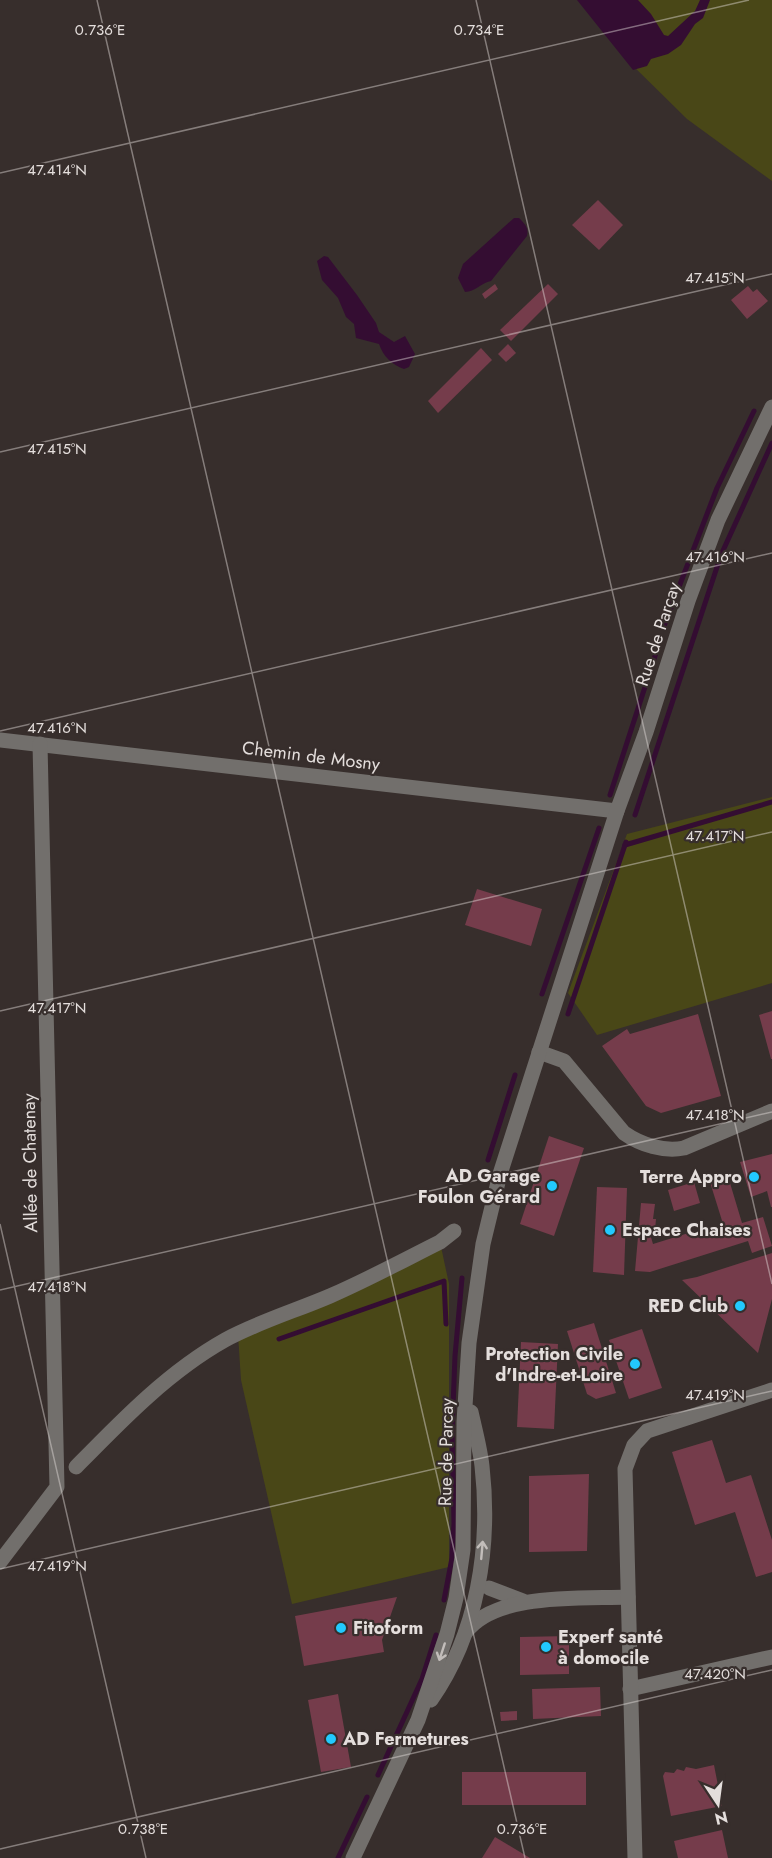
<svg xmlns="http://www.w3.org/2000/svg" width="772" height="1858" font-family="Jost,sans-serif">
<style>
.green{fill:#494717}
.water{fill:#340d32}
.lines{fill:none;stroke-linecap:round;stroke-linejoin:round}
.stream{stroke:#340d32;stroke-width:5}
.building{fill:#753c4b}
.minor{stroke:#726f6c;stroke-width:15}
.oneway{stroke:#c2bdba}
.ticks{fill:none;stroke:#e4dedc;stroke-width:1.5;stroke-opacity:0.45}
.poi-dot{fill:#22c9fe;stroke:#372e2c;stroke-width:2}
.labels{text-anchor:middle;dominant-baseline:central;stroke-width:4.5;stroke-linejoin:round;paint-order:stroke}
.street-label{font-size:18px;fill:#e4dedc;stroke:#372e2c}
.poi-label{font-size:18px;font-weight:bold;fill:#e4dedc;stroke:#372e2c;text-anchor:end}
.ticks-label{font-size:15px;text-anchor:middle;fill:#e4dedc;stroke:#372e2c;stroke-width:4.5;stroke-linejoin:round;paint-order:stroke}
</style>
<rect width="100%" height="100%" fill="#372e2c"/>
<!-- green -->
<g class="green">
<polygon points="580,0 772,0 772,181 687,119 623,56"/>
<polygon points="772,797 772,983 597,1035 568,993 627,834"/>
<polygon points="440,1242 449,1284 449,1567 292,1604 241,1380 238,1334"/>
</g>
<!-- water -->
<g class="water">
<polygon points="577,0 638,0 651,14 664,35 668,36 695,11 700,0 710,0 703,18 695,24 681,45 668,54 651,59 647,66 633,70"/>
<path d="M514,218H519C525,224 529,228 527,236L491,281C481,283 475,292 465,292L458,278L463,264Z"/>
<path d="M324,256L328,257L357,295L376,323L379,332L394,342L405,336L415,354L409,367L404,369C392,365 383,356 379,344L356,338L354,324L346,317L338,298L322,280L317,261Z"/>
</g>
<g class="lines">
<!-- stream -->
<g class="stream">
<polyline points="664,626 717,488 754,411"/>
<polyline points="610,795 656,653"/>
<polyline points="635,815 721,555 772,443"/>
<polyline points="625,845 772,802"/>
<polyline points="542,994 599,828"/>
<polyline points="568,1014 626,842"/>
<polyline points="488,1160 515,1075"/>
<polyline points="279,1339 444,1281 446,1324"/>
<polyline points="444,1600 452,1558 454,1523 452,1432 455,1356 462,1278"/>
<polyline points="378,1775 422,1679 436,1635"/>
<polyline points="338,1858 367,1797"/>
</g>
</g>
<!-- building -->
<g class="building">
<polygon points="598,200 623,225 599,250 572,225"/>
<polygon points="495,284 498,289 485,299 482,294"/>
<polygon points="548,284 558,294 511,341 500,330"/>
<polygon points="748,286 753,292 757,289 768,301 747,319 731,300"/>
<polygon points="508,344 516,353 506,362 498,354"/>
<polygon points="481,348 492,360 438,413 428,401"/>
<polygon points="477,889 542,909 531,946 465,925"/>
<polygon points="772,1011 772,1059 771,1059 759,1015"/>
<polygon points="698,1014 721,1096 661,1113 646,1106 602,1046 627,1029 630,1034"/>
<polygon points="549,1136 584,1148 554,1236 520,1224"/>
<polygon points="772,1154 772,1207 771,1207 767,1191 751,1197 740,1162"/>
<polygon points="727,1173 742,1223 763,1217 772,1246 752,1253 748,1241 650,1272 635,1271 641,1203 655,1204 653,1219 656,1219 655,1230 650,1234 653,1244 695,1231 697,1237 724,1227 709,1179"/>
<polygon points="694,1182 700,1203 674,1211 668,1190"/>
<polygon points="597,1187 627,1188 624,1275 593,1272"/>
<polygon points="772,1253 772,1299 758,1353 682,1280 697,1277"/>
<polygon points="594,1323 616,1393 596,1399 587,1394 567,1331"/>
<polygon points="642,1329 662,1388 629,1399 609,1340"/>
<polygon points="521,1342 558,1344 554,1429 517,1427"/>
<polygon points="712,1440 726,1483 751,1475 772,1540 772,1572 756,1577 735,1512 695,1525 672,1452"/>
<polygon points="589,1474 587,1551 529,1552 529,1476"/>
<polygon points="397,1597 382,1640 384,1652 304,1666 295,1616"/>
<polygon points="569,1636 569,1674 520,1675 520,1637"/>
<polygon points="600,1687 601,1716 533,1719 532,1689"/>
<polygon points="338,1694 351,1767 321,1772 308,1700"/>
<polygon points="517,1711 517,1720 501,1721 500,1712"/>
<polygon points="714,1765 722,1806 671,1816 663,1776 665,1772 674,1773 677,1769 684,1771 686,1767 696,1769"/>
<rect x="462" y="1772" width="124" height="33"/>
<polygon points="722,1830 728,1858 678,1858 674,1841"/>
<polygon points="495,1837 530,1858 482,1858"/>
</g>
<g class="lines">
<!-- minor -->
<g class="minor">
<polyline points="0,740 617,811"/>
<path d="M539,1052L564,1061L624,1133C641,1145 664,1152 684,1148L772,1111"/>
<path d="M76,1467C121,1421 168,1372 225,1340C258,1322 295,1311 330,1296C367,1280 404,1260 440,1242L454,1231"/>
<polyline points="0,1562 57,1487 40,744"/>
<polyline points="489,1588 523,1601"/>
<path d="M466,1632C496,1592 583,1599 628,1597"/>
<polyline points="630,1689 772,1657"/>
<path d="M431,1700C478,1633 491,1546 482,1466C480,1448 475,1430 471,1412"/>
<polyline points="353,1858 418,1720 447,1634 456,1598 463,1550 464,1422 469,1343 483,1244 500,1174 617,811 646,732 688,601 718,520 772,407"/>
<polyline points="635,1858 625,1469 634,1445 647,1431 772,1390"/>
</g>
</g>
<!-- one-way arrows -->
<defs><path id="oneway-shaft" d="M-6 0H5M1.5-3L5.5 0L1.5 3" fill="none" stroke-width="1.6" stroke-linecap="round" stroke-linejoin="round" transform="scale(1.5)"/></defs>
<g class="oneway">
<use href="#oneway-shaft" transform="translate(482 1550) rotate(-85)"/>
<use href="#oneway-shaft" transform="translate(442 1652) rotate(108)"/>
</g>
<!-- ticks -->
<path class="ticks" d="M97,0L525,1858M476,0L772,1284M0,173L749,0M0,452L772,274M0,731L772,553M0,1011L772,832M0,1224L146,1858M0,1290L772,1112M0,1569L772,1391M0,1849L772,1670"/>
<!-- markers -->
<g class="poi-dot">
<circle cx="754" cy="1177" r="6"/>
<circle cx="552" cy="1186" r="6"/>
<circle cx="610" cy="1230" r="6"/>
<circle cx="740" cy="1306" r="6"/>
<circle cx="635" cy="1364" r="6"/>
<circle cx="341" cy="1628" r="6"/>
<circle cx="546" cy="1647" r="6"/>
<circle cx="331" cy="1739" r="6"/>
</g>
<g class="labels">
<!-- street labels -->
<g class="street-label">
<text transform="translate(658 634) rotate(-72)">Rue de Parçay</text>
<text transform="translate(311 756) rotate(7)">Chemin de Mosny</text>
<text transform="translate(30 1163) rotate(-91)">Allée de Chatenay</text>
<text transform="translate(446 1452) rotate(-89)">Rue de Parcay</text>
</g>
<!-- poi labels -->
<g class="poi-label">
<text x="540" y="1176">AD Garage<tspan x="540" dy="21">Foulon Gérard</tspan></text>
<text x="742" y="1177">Terre Appro</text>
<text x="622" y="1230" text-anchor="start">Espace Chaises</text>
<text x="728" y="1306">RED Club</text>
<text x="623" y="1354">Protection Civile<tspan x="623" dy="21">d'Indre-et-Loire</tspan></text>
<text x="353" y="1628" text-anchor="start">Fitoform</text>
<text x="558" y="1637" text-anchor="start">Experf santé<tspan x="558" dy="21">à domocile</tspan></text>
<text x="343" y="1739" text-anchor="start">AD Fermetures</text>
</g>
</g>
<g class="ticks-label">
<text x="100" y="35">0.736°E</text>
<text x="479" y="35">0.734°E</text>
<text x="57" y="175">47.414°N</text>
<text x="715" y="283">47.415°N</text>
<text x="57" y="454">47.415°N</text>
<text x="715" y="562">47.416°N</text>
<text x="57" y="733">47.416°N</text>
<text x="715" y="841">47.417°N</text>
<text x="57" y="1013">47.417°N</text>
<text x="715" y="1120">47.418°N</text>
<text x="57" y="1292">47.418°N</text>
<text x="715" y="1400">47.419°N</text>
<text x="57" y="1571">47.419°N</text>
<text x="715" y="1679">47.420°N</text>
<text x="143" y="1834">0.738°E</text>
<text x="522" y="1834">0.736°E</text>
</g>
<!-- north arrow -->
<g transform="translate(718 1804) rotate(167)" stroke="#372e2c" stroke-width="4.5" paint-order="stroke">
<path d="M0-4.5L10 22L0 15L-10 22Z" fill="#e4dedc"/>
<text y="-9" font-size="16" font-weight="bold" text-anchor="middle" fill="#e4dedc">N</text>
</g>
</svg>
